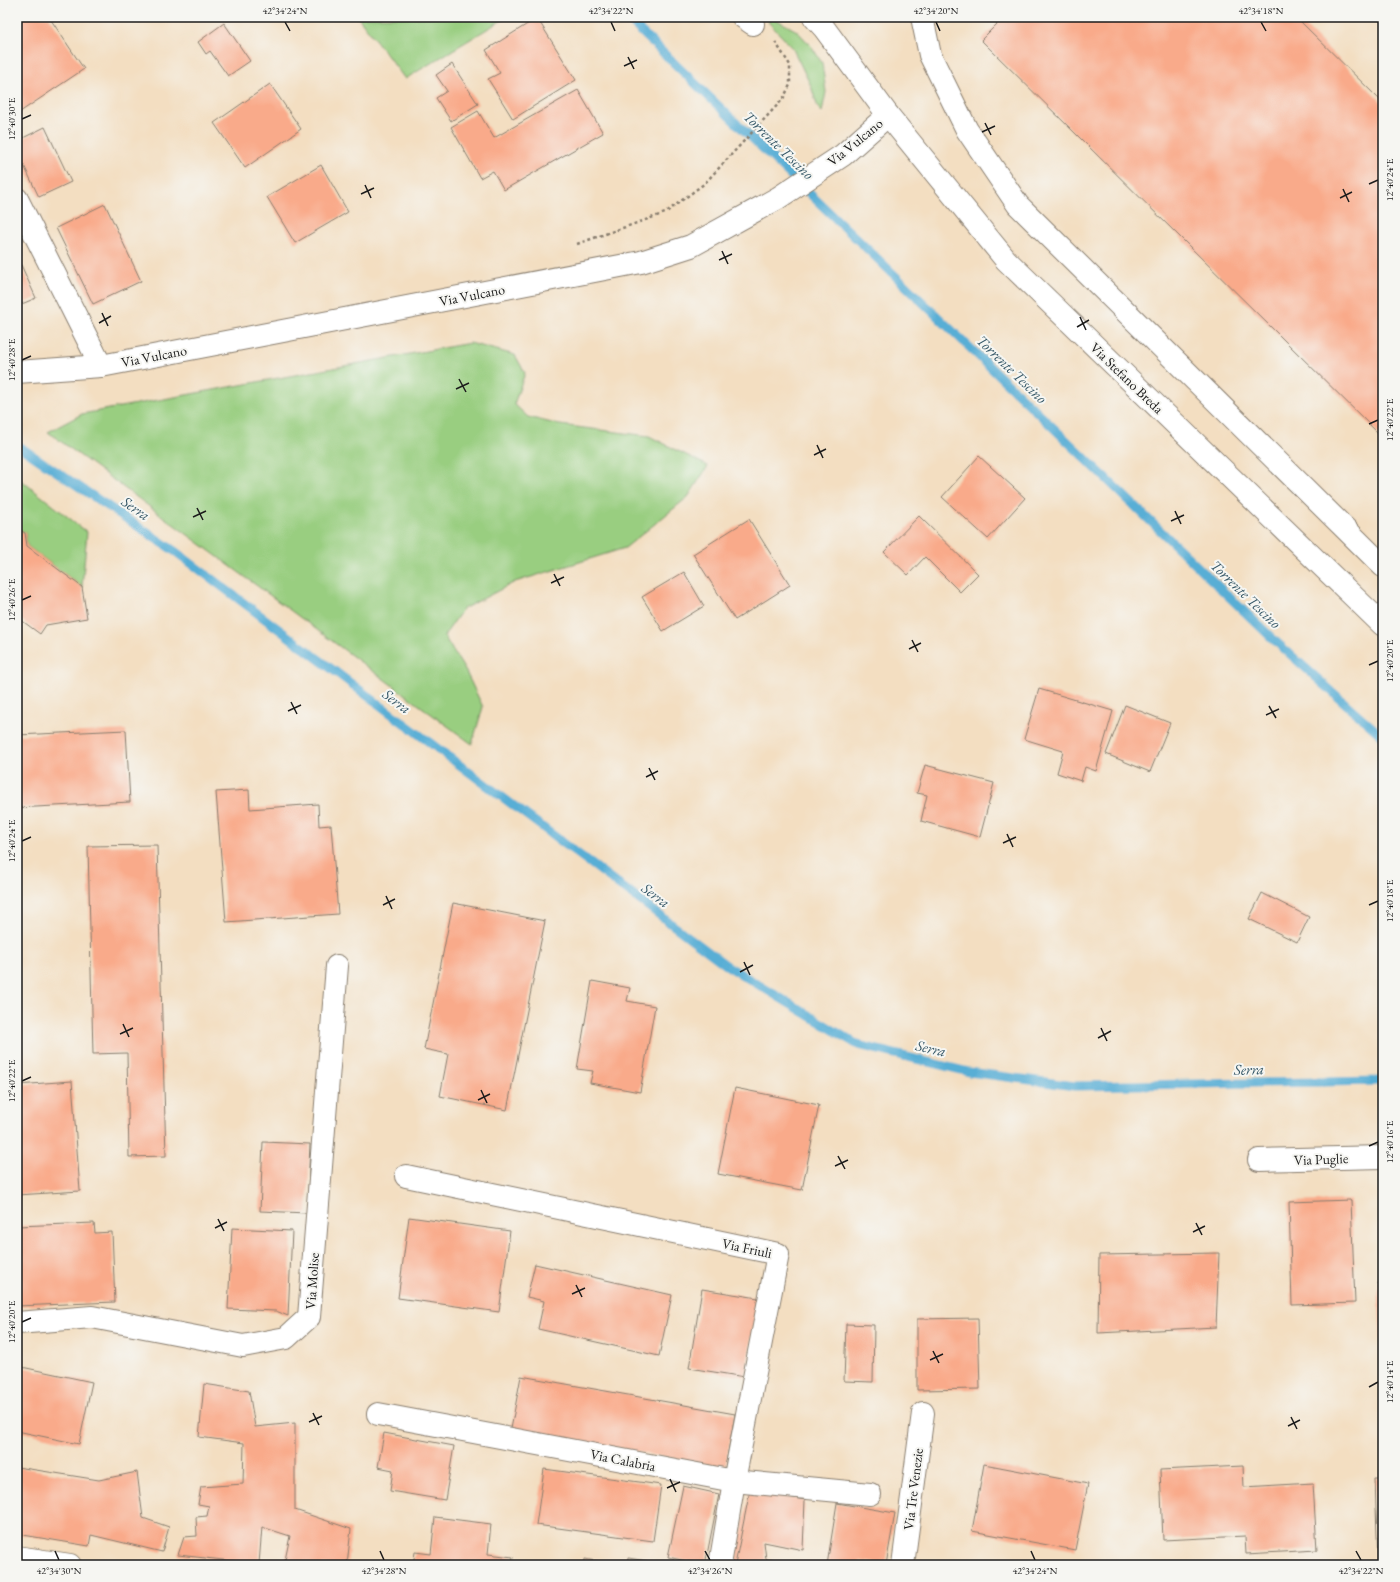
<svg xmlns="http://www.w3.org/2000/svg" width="1400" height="1582" font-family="'EB Garamond',serif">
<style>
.green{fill:#99ce80;stroke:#5a754e}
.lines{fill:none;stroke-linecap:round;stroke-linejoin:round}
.stream{stroke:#58aed5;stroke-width:9}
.building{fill:#f9aa8a}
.minor-casing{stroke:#887d6e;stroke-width:24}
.major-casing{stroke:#887d6e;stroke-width:24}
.path{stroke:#887d6e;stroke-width:2.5;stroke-dasharray:3 3;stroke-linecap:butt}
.minor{stroke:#fff;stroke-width:22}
.major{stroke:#fff;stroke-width:22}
.ticks{fill:none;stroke:#1c1c1c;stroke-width:1.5}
.labels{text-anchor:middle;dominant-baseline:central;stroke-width:4;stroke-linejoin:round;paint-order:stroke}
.street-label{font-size:14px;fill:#1c1c1c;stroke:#f6f6f2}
.water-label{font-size:15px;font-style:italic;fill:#345666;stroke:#f6f6f2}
.neatline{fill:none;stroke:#1c1c1c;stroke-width:1.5}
.ticks-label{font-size:10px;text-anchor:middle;fill:#1c1c1c}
</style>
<rect width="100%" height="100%" fill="#f6f6f2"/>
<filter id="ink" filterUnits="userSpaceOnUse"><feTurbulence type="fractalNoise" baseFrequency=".025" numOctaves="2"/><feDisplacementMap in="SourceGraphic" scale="8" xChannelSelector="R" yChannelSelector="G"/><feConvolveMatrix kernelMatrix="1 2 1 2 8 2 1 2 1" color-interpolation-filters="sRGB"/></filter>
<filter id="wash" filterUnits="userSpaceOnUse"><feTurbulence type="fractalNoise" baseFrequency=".012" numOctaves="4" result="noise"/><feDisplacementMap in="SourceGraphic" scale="16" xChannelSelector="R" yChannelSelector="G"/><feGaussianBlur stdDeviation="0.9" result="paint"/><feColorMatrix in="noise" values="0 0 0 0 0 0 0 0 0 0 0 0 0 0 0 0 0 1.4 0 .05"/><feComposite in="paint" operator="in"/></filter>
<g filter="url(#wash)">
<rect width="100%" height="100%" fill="#f3dec1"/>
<!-- green -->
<g class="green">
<polygon points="358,17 500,17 502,20 405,79"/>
<polygon points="768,17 772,17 797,31 812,47 822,63 826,92 822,112 818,108 811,86 792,47 769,23"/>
<polygon points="470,343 515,355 525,373 514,404 528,417 560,425 649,436 708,466 688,497 625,548 515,582 463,609 444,636 466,672 483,707 472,744 48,432 82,414"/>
<polygon points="17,477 87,532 82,587 27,546 25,533 17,528"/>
</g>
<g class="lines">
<!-- stream -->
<g class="stream">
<polyline points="626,17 1273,639 1383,737"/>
<polyline points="17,445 176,552 726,965 858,1045 969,1072 1075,1086 1383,1081"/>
</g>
</g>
<g id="blocks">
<!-- building -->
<g class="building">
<polygon points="17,17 49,17 84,69 17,114"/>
<polygon points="1004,17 1296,17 1383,103 1383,438 981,40"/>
<polygon points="537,18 576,80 513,119 488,79 500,73 486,50"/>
<polygon points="224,23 250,61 228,76 210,51 206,54 198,42"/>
<polygon points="452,64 478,104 451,121 436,98 447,91 436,75"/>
<polygon points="270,84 301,129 245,168 214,123"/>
<polygon points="578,90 603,133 504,190 493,171 480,178 451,127 478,111 494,138"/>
<polygon points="45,127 71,182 39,197 17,151 17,141"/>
<polygon points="321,165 348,212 295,243 267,197"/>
<polygon points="105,204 141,281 93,304 56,228"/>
<polygon points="17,256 36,298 17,306"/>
<polygon points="979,456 1025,498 988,539 942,497"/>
<polygon points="919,516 978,574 960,592 925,557 908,575 884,552"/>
<polygon points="749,519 790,585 735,620 693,554"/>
<polygon points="17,528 25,533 27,546 82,587 87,618 46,625 40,634 17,617"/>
<polygon points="684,572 704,606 663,631 642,597"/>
<polygon points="1039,689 1113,711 1096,771 1085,767 1081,781 1057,773 1063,751 1024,739"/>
<polygon points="1125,705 1170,723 1150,772 1106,754"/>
<polygon points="126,730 130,802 17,808 17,735"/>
<polygon points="925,765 994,783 980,837 921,821 927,795 917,793"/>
<polygon points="249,790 250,809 318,804 319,826 331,825 338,914 226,922 216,792"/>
<polygon points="157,845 166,1156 129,1157 127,1053 93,1054 88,846"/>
<polygon points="1262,893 1309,917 1297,942 1249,919"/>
<polygon points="453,903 545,921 507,1110 440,1096 448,1054 424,1049"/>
<polygon points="592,981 630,988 627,1001 655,1006 640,1092 590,1083 593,1071 577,1069"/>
<polygon points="72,1081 80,1191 17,1195 17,1085"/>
<polygon points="735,1088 819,1105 802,1190 718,1174"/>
<polygon points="263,1142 310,1144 307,1213 260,1211"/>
<polygon points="1351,1200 1355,1303 1292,1305 1289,1202"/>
<polygon points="409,1217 510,1231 499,1312 398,1298"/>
<polygon points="94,1223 95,1233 112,1232 115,1302 17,1306 17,1226"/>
<polygon points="232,1228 292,1231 288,1316 276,1311 228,1309"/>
<polygon points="1219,1253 1216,1327 1098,1333 1099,1255"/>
<polygon points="535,1264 672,1295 659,1356 538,1329 544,1301 527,1297"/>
<polygon points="1383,1282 1383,1355 1382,1355 1378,1283"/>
<polygon points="702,1289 758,1298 745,1377 689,1368"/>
<polygon points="978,1318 980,1389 917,1390 917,1319"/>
<polygon points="846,1324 874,1325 873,1382 844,1381"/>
<polygon points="17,1366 92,1382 79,1444 17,1431"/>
<polygon points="521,1376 735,1414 725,1468 511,1429"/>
<polygon points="204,1384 249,1391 255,1427 295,1423 295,1510 351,1529 347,1565 284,1565 290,1536 262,1527 259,1564 178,1555 184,1537 197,1536 196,1517 207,1516 209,1506 198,1504 201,1487 243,1484 244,1443 199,1437"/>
<polygon points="384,1433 454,1446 445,1500 390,1491 393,1470 378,1467"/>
<polygon points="984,1464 1088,1484 1075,1550 972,1531"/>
<polygon points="1243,1466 1244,1487 1313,1483 1317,1550 1246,1554 1245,1536 1163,1540 1160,1470"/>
<polygon points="17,1467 99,1480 137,1472 143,1518 169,1527 162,1552 91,1535 89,1546 17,1534"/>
<polygon points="544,1469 661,1485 653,1541 536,1525"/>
<polygon points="1375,1478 1383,1478 1383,1565 1378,1565"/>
<polygon points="683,1486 719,1494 705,1565 668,1557"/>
<polygon points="750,1490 805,1500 803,1550 764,1542 766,1559 797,1565 735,1565"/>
<polygon points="837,1503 895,1513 886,1565 860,1561 859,1565 827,1565"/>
<polygon points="435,1517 491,1524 488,1554 513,1557 512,1565 413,1565 415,1552 431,1554"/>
<polygon points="628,1558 647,1561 647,1565 627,1565"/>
<polygon points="585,1559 612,1564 612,1565 584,1565"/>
</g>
</g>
</g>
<g filter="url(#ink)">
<use href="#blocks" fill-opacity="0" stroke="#887d6e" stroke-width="1"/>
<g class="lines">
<!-- minor casing -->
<g class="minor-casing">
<g id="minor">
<polyline points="743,17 753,24"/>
<polyline points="814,17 824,28 888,115 1006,260 1383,625"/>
<polyline points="922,17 930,55 967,130 1018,205 1383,566"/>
<polyline points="17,199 101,366"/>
<polyline points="17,372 101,366 641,262 691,246 778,198 843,155 888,115"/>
<polyline points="1259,1160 1383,1157"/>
<polyline points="406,1176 778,1254 734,1481 720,1565"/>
<polyline points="17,1323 92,1317 243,1346 286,1338 309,1317 337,966"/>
<polyline points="378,1414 734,1481 870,1494"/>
<polyline points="903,1565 923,1413"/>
</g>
</g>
<!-- major casing -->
<g class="major-casing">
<polyline id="major" points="17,1557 70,1565"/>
</g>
<!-- path -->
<polyline class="path" points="577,244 665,213 705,183 783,99 790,85 790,65 774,40"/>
<!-- minor -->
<use href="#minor" class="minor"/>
<!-- major -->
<use href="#major" class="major"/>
</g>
</g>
<!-- ticks -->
<path class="ticks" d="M285,22L290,31M611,22L615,31M936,22L940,31M1261,22L1266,31M628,57L634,69M624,66L637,60M22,119L31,115M985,123L991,135M982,132L995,126M1369,184L1378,180M365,185L371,198M1343,189L1349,202M361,194L374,188M1340,198L1352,192M722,251L728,264M719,260L732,254M102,313L108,326M1080,317L1086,330M99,323L111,316M1077,327L1089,320M22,360L31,356M459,379L466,392M456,389L469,383M1369,424L1378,420M817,445L823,458M814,455L826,449M197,508L203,520M1175,511L1181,524M193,517L206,511M1171,521L1184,515M554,574L560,586M551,583L564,577M22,600L31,596M912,640L918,652M909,649L921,643M1369,665L1378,661M291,702L297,714M1269,706L1276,718M288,711L301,705M1266,715L1279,709M649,768L655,780M646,777L658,771M1007,834L1013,847M22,841L31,837M1003,843L1016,837M386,896L392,909M383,905L395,899M1369,905L1378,901M744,962L750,975M740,972L753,965M123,1024L129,1037M1101,1028L1107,1041M120,1034L133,1028M1098,1038L1111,1031M22,1081L31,1077M481,1090L487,1103M478,1100L490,1094M1369,1146L1378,1142M838,1156L845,1169M835,1166L848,1160M218,1219L224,1231M1196,1223L1202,1235M215,1228L227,1222M1193,1232L1205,1226M576,1285L582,1297M572,1294L585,1288M22,1322L31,1318M933,1351L939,1363M930,1360L943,1354M1369,1387L1378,1382M313,1413L319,1425M1291,1417L1297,1429M309,1422L322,1416M1288,1426L1300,1420M670,1479L676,1492M667,1488L680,1482M55,1551L59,1560M380,1551L384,1560M705,1551L710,1560M1031,1551L1035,1560M1356,1551L1361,1560"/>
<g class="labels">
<!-- street labels -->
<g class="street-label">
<text transform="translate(855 142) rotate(-39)">Via Vulcano</text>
<text transform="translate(472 295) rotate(-11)">Via Vulcano</text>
<text transform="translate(154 356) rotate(-11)">Via Vulcano</text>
<text transform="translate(1127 378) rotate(44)">Via Stefano Breda</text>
<text transform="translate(1321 1159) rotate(-2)">Via Puglie</text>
<text transform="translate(747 1248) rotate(12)">Via Friuli</text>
<text transform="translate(312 1281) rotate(-86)">Via Molise</text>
<text transform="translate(623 1460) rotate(11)">Via Calabria</text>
<text transform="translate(913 1489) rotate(-83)">Via Tre Venezie</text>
</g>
<!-- water labels -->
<g class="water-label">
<text transform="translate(779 145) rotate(44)">Torrente Tescino</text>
<text transform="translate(1012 369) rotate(44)">Torrente Tescino</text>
<text transform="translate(136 508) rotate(34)">Serra</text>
<text transform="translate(1246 594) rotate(44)">Torrente Tescino</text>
<text transform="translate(397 701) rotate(37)">Serra</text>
<text transform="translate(656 895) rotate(37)">Serra</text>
<text transform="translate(931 1048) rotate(13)">Serra</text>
<text transform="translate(1249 1069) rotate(-1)">Serra</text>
</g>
</g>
<!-- margin -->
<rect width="1400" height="1582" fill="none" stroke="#f6f6f2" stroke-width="44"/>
<rect x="22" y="22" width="1356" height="1538" class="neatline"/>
<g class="ticks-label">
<text x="285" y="14">42°34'24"N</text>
<text x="611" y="14">42°34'22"N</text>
<text x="936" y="14">42°34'20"N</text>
<text x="1261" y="14">42°34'18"N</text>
<text transform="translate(11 119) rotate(-90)" y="4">12°40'30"E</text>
<text transform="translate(1389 180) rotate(-90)" y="4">12°40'24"E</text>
<text transform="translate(11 360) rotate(-90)" y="4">12°40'28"E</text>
<text transform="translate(1389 420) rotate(-90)" y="4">12°40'22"E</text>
<text transform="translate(11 600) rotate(-90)" y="4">12°40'26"E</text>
<text transform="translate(1389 661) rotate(-90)" y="4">12°40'20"E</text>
<text transform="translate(11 841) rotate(-90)" y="4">12°40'24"E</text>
<text transform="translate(1389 901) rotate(-90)" y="4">12°40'18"E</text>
<text transform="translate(11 1081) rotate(-90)" y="4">12°40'22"E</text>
<text transform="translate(1389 1142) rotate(-90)" y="4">12°40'16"E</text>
<text transform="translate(11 1322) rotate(-90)" y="4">12°40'20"E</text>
<text transform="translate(1389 1382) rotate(-90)" y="4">12°40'14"E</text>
<text x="59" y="1574">42°34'30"N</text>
<text x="384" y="1574">42°34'28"N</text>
<text x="710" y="1574">42°34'26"N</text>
<text x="1035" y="1574">42°34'24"N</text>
<text x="1361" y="1574">42°34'22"N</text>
</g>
</svg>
